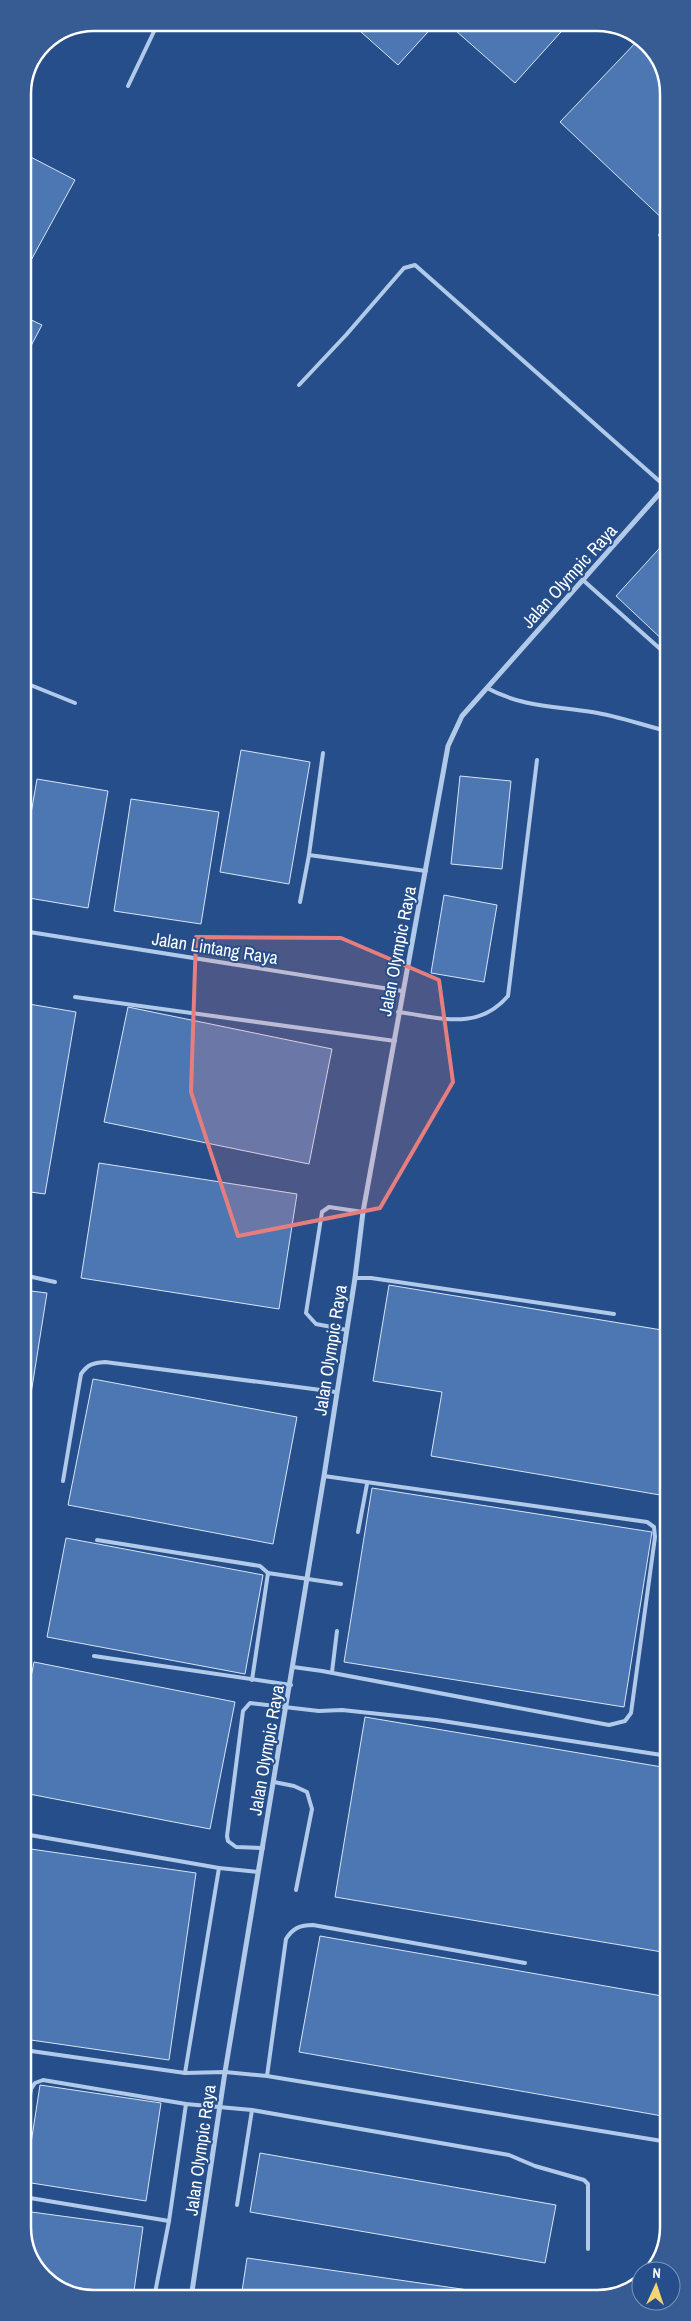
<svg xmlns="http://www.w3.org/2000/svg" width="691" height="2321" font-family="'Archivo Narrow',sans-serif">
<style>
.building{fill:#4d77b2;stroke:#d7e4f8}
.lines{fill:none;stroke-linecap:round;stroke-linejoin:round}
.lane{stroke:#b2caea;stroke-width:4}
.street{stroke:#b2caea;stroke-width:5}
.marked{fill:#e67e7e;fill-opacity:0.2;stroke:#e67e7e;stroke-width:4;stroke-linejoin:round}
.labels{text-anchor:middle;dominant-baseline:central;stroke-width:4;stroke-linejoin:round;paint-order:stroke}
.street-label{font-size:18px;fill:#fff;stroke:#254e8a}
.rim{fill:none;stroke:#fff;stroke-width:2.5}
</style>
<rect width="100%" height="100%" fill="#254e8a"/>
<!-- building -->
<g class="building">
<polygon points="351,23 436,23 398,65"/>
<polygon points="447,23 569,23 515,83"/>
<polygon points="640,38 644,40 667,80 667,223 560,122"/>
<polygon points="23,153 75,180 24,273 23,273"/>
<polygon points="23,316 42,325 23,361"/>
<polygon points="667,540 667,644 616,596"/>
<polygon points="241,750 310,762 289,884 220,872"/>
<polygon points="460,776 511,781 502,869 451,864"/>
<polygon points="37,779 108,791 88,908 23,897 23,860"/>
<polygon points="131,799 219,812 201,924 114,911"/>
<polygon points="444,895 497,905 484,982 431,973"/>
<polygon points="23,1003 76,1012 45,1194 23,1191"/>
<polygon points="128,1007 332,1049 309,1164 104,1122"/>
<polygon points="99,1163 297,1194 279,1309 81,1278"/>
<polygon points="389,1285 668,1331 668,1482 666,1496 431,1456 442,1392 373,1381"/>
<polygon points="23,1290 47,1293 23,1444"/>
<polygon points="93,1379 297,1417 273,1544 68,1505"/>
<polygon points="372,1488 652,1532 624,1707 344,1662"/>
<polygon points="66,1538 263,1575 245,1674 47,1637"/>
<polygon points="34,1662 235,1702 210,1829 24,1793 24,1713"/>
<polygon points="365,1717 668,1768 668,1953 335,1897"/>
<polygon points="24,1848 196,1873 169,2060 24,2039"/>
<polygon points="320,1936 668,1997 668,2117 299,2052"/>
<polygon points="40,2085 161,2103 146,2201 25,2182"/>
<polygon points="260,2153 556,2205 545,2263 250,2212"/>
<polygon points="24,2211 143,2227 133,2298 89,2298 47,2281 24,2241"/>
<polygon points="247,2258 489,2293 489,2297 241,2298"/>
</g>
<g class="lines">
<!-- lane -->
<g class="lane">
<polyline points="128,86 158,23"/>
<polyline points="660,235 667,241"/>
<polyline points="299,385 346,335 404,268 415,265 666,487"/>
<polyline points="584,581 667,655"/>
<polyline points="23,682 75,703"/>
<path d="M487,688C522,707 554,706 592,712C618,716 642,725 667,731"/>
<polyline points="323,753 309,855 426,871"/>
<polyline points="300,902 309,855"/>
<polyline points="23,931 402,991"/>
<polyline points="75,997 395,1041"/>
<path d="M398,1012C439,1017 477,1032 508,996L537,760"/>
<polyline points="23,1275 55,1282"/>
<polyline points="355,1278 371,1278 614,1314"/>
<polyline points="347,1330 316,1324 306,1313 322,1212 329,1207 363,1212"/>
<path d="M63,1481L81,1374C88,1364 93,1363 105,1362L336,1392"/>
<polyline points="358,1532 367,1484"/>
<polyline points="97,1540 260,1566 268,1573"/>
<polyline points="94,1656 291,1685"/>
<polyline points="293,1667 322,1671 609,1725 625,1721 631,1713 655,1537 654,1527 647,1522 640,1521 324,1476"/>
<polyline points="332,1672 337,1631"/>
<polyline points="252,1680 268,1573 341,1584"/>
<polyline points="274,1782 294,1786 307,1792 312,1809 296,1890"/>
<polyline points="24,1834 219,1868 258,1872"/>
<polyline points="263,1848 236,1847 228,1841 227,1836 243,1711 250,1703 319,1711 342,1710 436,1720 668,1756"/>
<polyline points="24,2050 185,2073 219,1868"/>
<polyline points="185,2073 225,2072 267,2076 668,2142"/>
<path d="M267,2076L286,1939C293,1928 300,1925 313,1925L525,1963"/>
<polyline points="24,2135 31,2089 35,2083 43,2080 186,2104 252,2110 509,2155 535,2166 584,2180 588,2184 588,2249"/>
<polyline points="24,2197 169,2221"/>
<polyline points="237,2205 252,2110"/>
<polyline points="154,2298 169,2221 186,2104"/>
</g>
<!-- street -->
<polyline class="street" points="191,2298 225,2072 324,1476 355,1278 363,1212 448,746 462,716 667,485"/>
</g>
<!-- marked area -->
<path class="marked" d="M196,937L341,938L439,980L453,1082L380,1208L238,1236L191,1092Z"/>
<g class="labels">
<!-- street labels -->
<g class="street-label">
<text transform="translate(569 576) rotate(-48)">Jalan Olympic Raya</text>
<text transform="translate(215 948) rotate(9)">Jalan Lintang Raya</text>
<text transform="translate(397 951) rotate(-79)">Jalan Olympic Raya</text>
<text transform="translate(330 1350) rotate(-81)">Jalan Olympic Raya</text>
<text transform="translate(266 1750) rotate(-80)">Jalan Olympic Raya</text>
<text transform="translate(200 2150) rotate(-82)">Jalan Olympic Raya</text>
</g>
</g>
<!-- crop -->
<path d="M0 0H691V2321H0ZM94 31H597A63 63 0 0 1 660 94V2227A63 63 0 0 1 597 2290H94A63 63 0 0 1 31 2227V94A63 63 0 0 1 94 31Z" fill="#365c93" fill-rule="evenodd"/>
<path class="rim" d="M94 31H597A63 63 0 0 1 660 94V2227A63 63 0 0 1 597 2290H94A63 63 0 0 1 31 2227V94A63 63 0 0 1 94 31Z"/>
<!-- north arrow -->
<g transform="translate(656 2286) rotate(3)"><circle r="24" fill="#254e8a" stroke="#7c95b9"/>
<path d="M0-4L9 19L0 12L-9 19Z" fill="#f4d476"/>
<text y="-8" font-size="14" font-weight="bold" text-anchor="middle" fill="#ffffff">N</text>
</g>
</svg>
